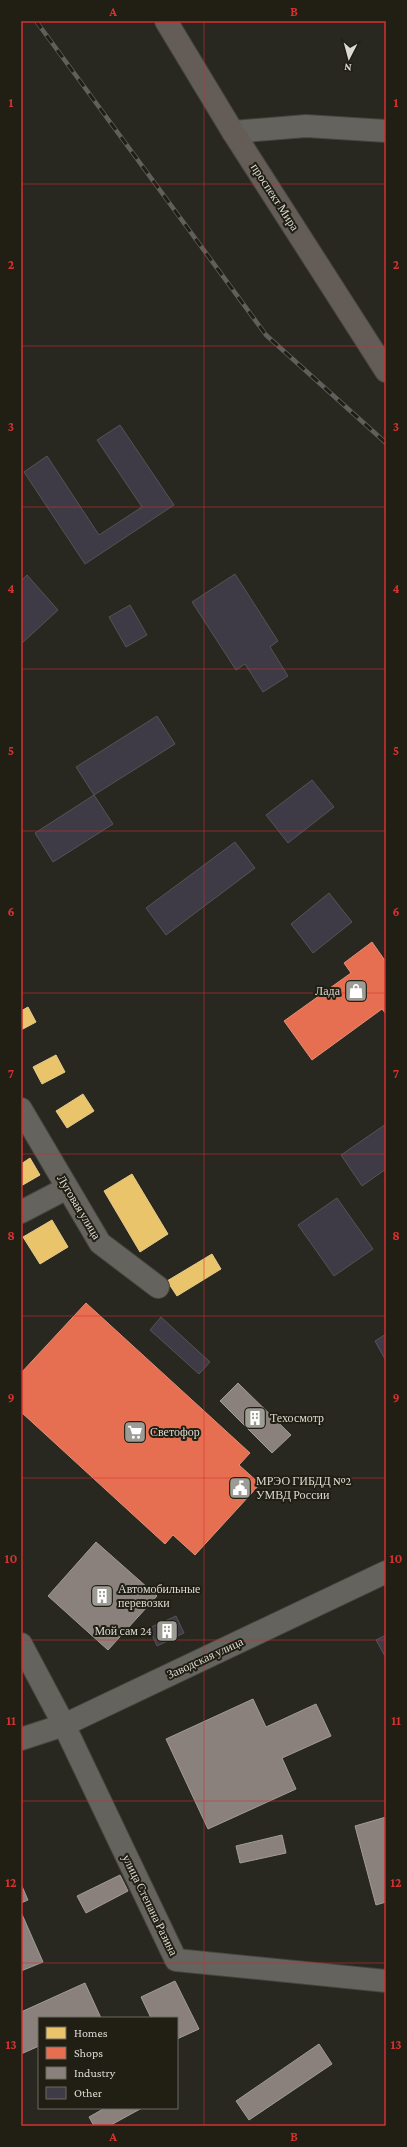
<svg xmlns="http://www.w3.org/2000/svg" width="407" height="2147" font-family="'Crimson Pro',serif">
<style>
.homes{fill:#e9c46a;stroke:#e5cb8a}
.shops{fill:#e76f51;stroke:#e38f78}
.industry{fill:#8a817c;stroke:#a29c96}
.building{fill:#3e3b46;stroke:#555454}
.lines{fill:none;stroke-linecap:round;stroke-linejoin:round}
.minor-casing{stroke:#45443e;stroke-width:24}
.major-casing{stroke:#45443e;stroke-width:24}
.minor{stroke:#64635e;stroke-width:22}
.major{stroke:#635c57;stroke-width:22}
.rail-casing{stroke:#5f5f5b;stroke-width:4.5}
.rail{stroke:#211f14;stroke-width:3;stroke-dasharray:9;stroke-linecap:butt}
.grid{fill:none;stroke:#d63131;stroke-width:1;stroke-opacity:0.55}
.labels{text-anchor:middle;dominant-baseline:central;stroke-width:4;stroke-linejoin:round;paint-order:stroke}
.street-label{font-size:12px;fill:#dbdad3;stroke:#211f14}
.poi-label{font-size:12px;fill:#dbdad3;stroke:#211f14;text-anchor:start}
.neatline{fill:none;stroke:#d63131;stroke-width:1.5}
.grid-label{font-size:13px;text-anchor:middle;font-weight:bold;fill:#d63131}
</style>
<rect width="100%" height="100%" fill="#282720"/>
<!-- homes -->
<g class="homes">
<polygon points="28,1007 36,1022 21,1030 21,1011"/>
<polygon points="56,1055 65,1072 42,1084 33,1067"/>
<polygon points="83,1094 94,1111 67,1128 56,1111"/>
<polygon points="30,1158 40,1175 21,1186 21,1164"/>
<polygon points="132,1174 168,1234 140,1252 104,1191"/>
<polygon points="52,1220 68,1247 40,1264 23,1237"/>
<polygon points="212,1254 221,1269 177,1296 167,1281"/>
</g>
<!-- shops -->
<g class="shops">
<polygon points="372,942 386,962 386,1014 382,1009 312,1060 284,1021 351,973 344,963"/>
<polygon points="86,1303 250,1453 239,1465 260,1484 195,1555 173,1535 165,1544 21,1412 21,1373"/>
</g>
<!-- industry -->
<g class="industry">
<polygon points="238,1383 291,1435 272,1453 220,1401"/>
<polygon points="96,1542 157,1596 108,1650 48,1596"/>
<polygon points="253,1699 266,1727 316,1704 331,1736 282,1758 296,1789 208,1829 166,1739"/>
<polygon points="386,1817 386,1902 376,1905 355,1826"/>
<polygon points="282,1835 286,1853 240,1863 236,1846"/>
<polygon points="120,1875 128,1891 86,1913 77,1896"/>
<polygon points="21,1884 28,1900 21,1903"/>
<polygon points="21,1912 43,1962 21,1971"/>
<polygon points="175,1981 199,2029 177,2039 177,2018 151,2018 141,1997"/>
<polygon points="85,1983 101,2018 39,2018 39,2046 21,2054 21,2012"/>
<polygon points="319,2044 332,2064 249,2120 236,2101"/>
<polygon points="105,2108 142,2108 109,2126 94,2126 89,2117"/>
</g>
<!-- building -->
<g class="building">
<polygon points="120,425 174,505 85,564 24,472 47,456 99,535 142,507 97,440"/>
<polygon points="235,574 278,641 270,647 288,676 263,692 245,664 236,670 192,602"/>
<polygon points="27,575 58,610 21,644 21,581"/>
<polygon points="130,605 147,635 126,647 109,617"/>
<polygon points="157,716 175,744 94,795 76,767"/>
<polygon points="312,780 334,807 288,843 266,815"/>
<polygon points="94,795 113,824 53,862 35,833"/>
<polygon points="235,842 255,868 166,935 146,908"/>
<polygon points="329,893 352,922 313,953 291,924"/>
<polygon points="386,1124 386,1169 362,1186 341,1155"/>
<polygon points="337,1198 373,1249 334,1276 298,1225"/>
<polygon points="161,1317 210,1362 199,1374 150,1330"/>
<polygon points="386,1334 386,1361 375,1341"/>
<polygon points="176,1616 184,1633 157,1646 149,1628"/>
<polygon points="386,1635 386,1658 376,1640"/>
</g>
<g class="lines">
<!-- minor casing -->
<g class="minor-casing">
<g id="minor">
<polyline points="233,132 306,126 386,131"/>
<polyline points="21,1109 100,1243 158,1287"/>
<polyline points="21,1212 67,1188"/>
<polyline points="21,1644 64,1725 176,1960 386,1981"/>
<polyline points="21,1739 64,1725 386,1572"/>
</g>
</g>
<!-- major casing -->
<g class="major-casing">
<polyline id="major" points="166,21 233,132 386,371"/>
</g>
<!-- minor -->
<use href="#minor" class="minor"/>
<!-- major -->
<use href="#major" class="major"/>
<!-- rail casing -->
<g class="rail-casing">
<polyline id="rail" points="36,21 266,335 386,443"/>
</g>
<!-- rail -->
<use href="#rail" class="rail"/>
</g>
<!-- grid -->
<path class="grid" d="M204,21V2126M21,184H386M21,346H386M21,507H386M21,669H386M21,831H386M21,993H386M21,1154H386M21,1316H386M21,1478H386M21,1640H386M21,1801H386M21,1963H386"/>
<!-- icons -->
<defs>
<g id="shop-square" transform="scale(1.15)"><rect x="-9" y="-9" width="18" height="18" rx="4" fill="#9c9b94" stroke="#211f14"/><path d="M-5-2.5h2.3a2.7 3.5 0 0 1 5.4 0H5L5.5 6h-11ZM-1.5-2.5h3a1.5 2.3 0 0 0-3 0Z" fill="#fff"/></g>
<g id="building-square" transform="scale(1.15)"><rect x="-9" y="-9" width="18" height="18" rx="4" fill="#9c9b94" stroke="#211f14"/><path d="M-4-6H4V6H1V3H-1V6H-4ZM-2.5-4.3h1.7v1.8h-1.7ZM.8-4.3h1.7v1.8H.8ZM-2.5-1h1.7V.8h-1.7ZM.8-1h1.7V.8H.8Z" fill="#fff"/></g>
<g id="supermarket-square" transform="scale(1.15)"><rect x="-9" y="-9" width="18" height="18" rx="4" fill="#9c9b94" stroke="#211f14"/><path d="M-6-5.5h2.5l.6 2H6L4.5 2H-2.5L-4.4-4H-6ZM-1.5 3.2a1.3 1.3 0 1 0 .1 0ZM3 3.2a1.3 1.3 0 1 0 .1 0Z" fill="#fff"/></g>
<g id="civic-square" transform="scale(1.15)"><rect x="-9" y="-9" width="18" height="18" rx="4" fill="#9c9b94" stroke="#211f14"/><path d="M-.6-6.5H3V-4.5H.6V-3L4-1V1h2V6H-6V1h2V-1L-.6-3ZM-1.2 2.5V6h2.4V2.5Z" fill="#fff"/></g>
</defs>
<g fill-rule="evenodd">
<use href="#shop-square" x="356" y="991"/>
<use href="#building-square" x="255" y="1418"/>
<use href="#supermarket-square" x="135" y="1432"/>
<use href="#civic-square" x="240" y="1488"/>
<use href="#building-square" x="102" y="1596"/>
<use href="#building-square" x="167" y="1631"/>
</g>
<g class="labels">
<!-- street labels -->
<g class="street-label">
<text transform="translate(275 197) rotate(57)">проспект Мира</text>
<text transform="translate(79 1207) rotate(59)">Луговая улица</text>
<text transform="translate(205 1658) rotate(-25)">Заводская улица</text>
<text transform="translate(150 1905) rotate(64)">улица Степана Разина</text>
</g>
<!-- poi labels -->
<g class="poi-label">
<text x="340" y="991" text-anchor="end">Лада</text>
<text x="270" y="1418">Техосмотр</text>
<text x="150" y="1432">Светофор</text>
<text x="256" y="1481">МРЭО ГИБДД №2<tspan x="256" dy="14">УМВД России</tspan></text>
<text x="118" y="1589">Автомобильные<tspan x="118" dy="14">перевозки</tspan></text>
<text x="152" y="1631" text-anchor="end">Мой сам 24</text>
</g>
</g>
<!-- border -->
<rect width="407" height="2147" fill="none" stroke="#211f14" stroke-width="44"/>
<!-- legend -->
<rect x="38" y="2017" width="140" height="92" fill="#211f14" stroke="#6b6a60"/>
<rect x="46" y="2027" width="20" height="12" fill="#e9c46a" stroke="#6b6a60"/>
<text x="74" y="2037" font-size="12" fill="#dbdad3">Homes</text>
<rect x="46" y="2047" width="20" height="12" fill="#e76f51" stroke="#6b6a60"/>
<text x="74" y="2057" font-size="12" fill="#dbdad3">Shops</text>
<rect x="46" y="2067" width="20" height="12" fill="#8a817c" stroke="#6b6a60"/>
<text x="74" y="2077" font-size="12" fill="#dbdad3">Industry</text>
<rect x="46" y="2087" width="20" height="12" fill="#3e3b46" stroke="#6b6a60"/>
<text x="74" y="2097" font-size="12" fill="#dbdad3">Other</text>
<!-- north arrow -->
<g transform="translate(349 58) rotate(186)" stroke="#211f14" stroke-width="3" paint-order="stroke">
<path d="M0-3L7 15L0 10L-7 15Z" fill="#dbdad3"/>
<text y="-6" font-size="11" font-weight="bold" text-anchor="middle" fill="#dbdad3">N</text>
</g>
<rect x="22" y="22" width="363" height="2103" class="neatline"/>
<g class="grid-label">
<text x="113" y="16">A</text>
<text x="294" y="16">B</text>
<text x="11" y="107">1</text>
<text x="396" y="107">1</text>
<text x="11" y="269">2</text>
<text x="396" y="269">2</text>
<text x="11" y="431">3</text>
<text x="396" y="431">3</text>
<text x="11" y="593">4</text>
<text x="396" y="593">4</text>
<text x="11" y="755">5</text>
<text x="396" y="755">5</text>
<text x="11" y="916">6</text>
<text x="396" y="916">6</text>
<text x="11" y="1078">7</text>
<text x="396" y="1078">7</text>
<text x="11" y="1240">8</text>
<text x="396" y="1240">8</text>
<text x="11" y="1402">9</text>
<text x="396" y="1402">9</text>
<text x="11" y="1563">10</text>
<text x="396" y="1563">10</text>
<text x="11" y="1725">11</text>
<text x="396" y="1725">11</text>
<text x="11" y="1887">12</text>
<text x="396" y="1887">12</text>
<text x="11" y="2049">13</text>
<text x="396" y="2049">13</text>
<text x="113" y="2141">A</text>
<text x="294" y="2141">B</text>
</g>
</svg>
